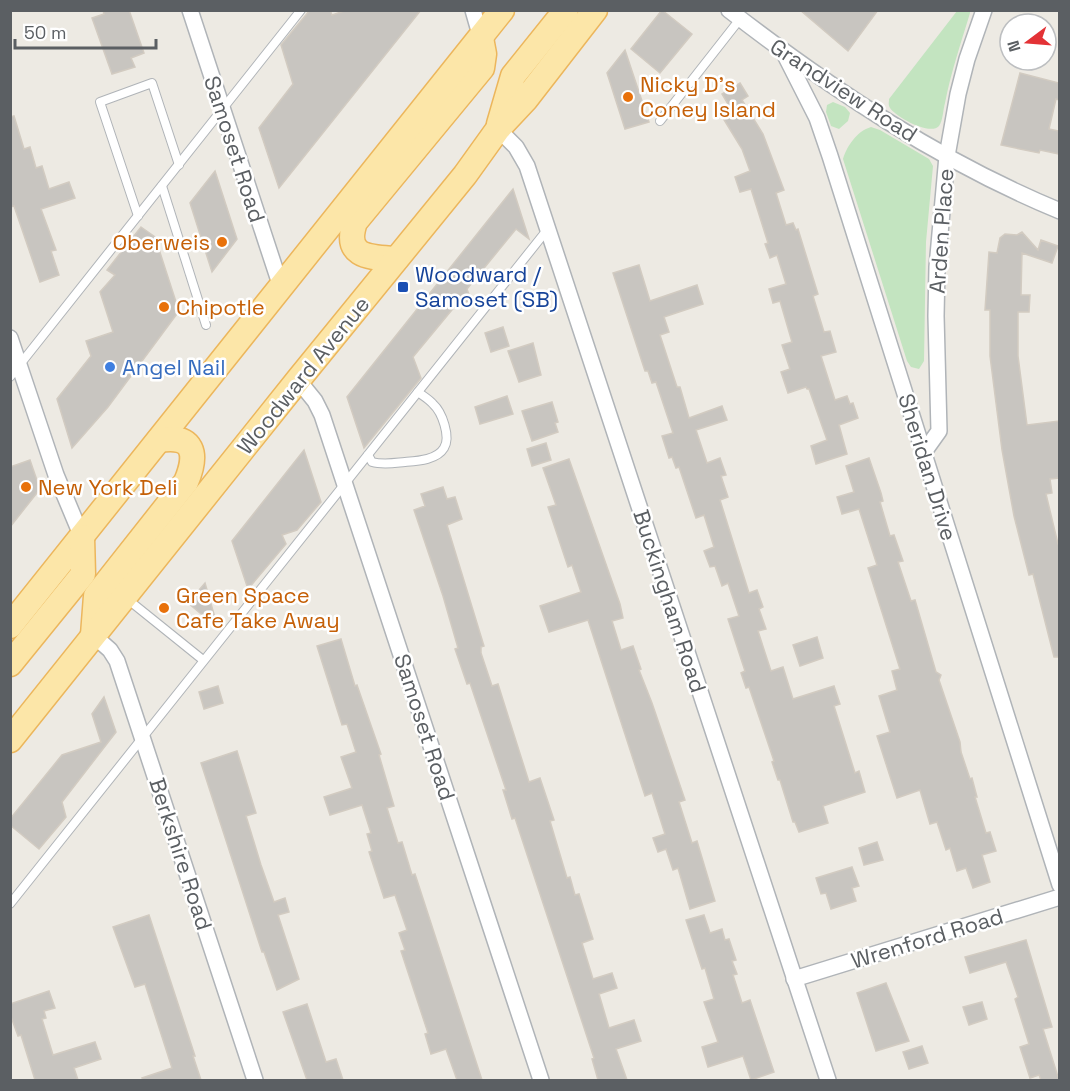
<svg xmlns="http://www.w3.org/2000/svg" width="1070" height="1091" font-family="'Space Grotesk',sans-serif">
<style>
.green{fill:#c3e4c0}
.building{fill:#c8c5c0;stroke:#d2cbc1;stroke-width:1.5}
.lines{fill:none;stroke-linecap:round;stroke-linejoin:round}
.lane-casing{stroke:#b0b4b8;stroke-width:10}
.street-casing{stroke:#b0b4b8;stroke-width:18}
.primary-casing{stroke:#ecb65c;stroke-width:27}
.lane{stroke:#fff;stroke-width:8}
.street{stroke:#fff;stroke-width:15}
.primary{stroke:#fce6a8;stroke-width:24}
.food-dot{fill:#e8710a;stroke:#fff;stroke-width:2}
.transit-dot{fill:#1a4fb4;stroke:#fff;stroke-width:2}
.shop-dot{fill:#3f7fe0;stroke:#fff;stroke-width:2}
.labels{text-anchor:middle;dominant-baseline:central;stroke-width:5;stroke-linejoin:round;paint-order:stroke}
.food-label{font-size:22px;fill:#c56008;stroke:#fff;text-anchor:start}
.street-label{font-size:22px;fill:#5b5f63;stroke:#fff}
.transit-label{font-size:22px;fill:#164399;stroke:#fff;text-anchor:start}
.shop-label{font-size:22px;fill:#366cbe;stroke:#fff;text-anchor:start}
</style>
<rect width="100%" height="100%" fill="#edeae3"/>
<!-- green -->
<g class="green">
<path d="M957,11H970V13C961,43 951,72 945,103C943,110 943,121 939,126C930,136 896,117 890,108C888,104 889,103 889,99Z"/>
<polygon points="833,102 845,107 850,113 848,121 839,129 831,126 826,112 827,105"/>
<path d="M871,127L880,130L929,159L933,166L926,242L924,361L919,369L911,367L907,361L843,159C847,146 857,131 871,127Z"/>
</g>
<!-- building -->
<g class="building">
<polygon points="103,10 129,10 144,53 131,58 135,67 112,74 92,18 104,14"/>
<polygon points="310,10 330,10 332,15 347,10 421,10 279,188 259,128 293,84 281,45"/>
<polygon points="662,10 692,34 660,73 631,49"/>
<polygon points="800,10 878,10 848,51"/>
<polygon points="625,50 649,122 625,129 607,73"/>
<polygon points="1020,73 1059,83 1059,100 1056,99 1049,129 1059,131 1059,154 1040,150 1039,153 1001,145"/>
<polygon points="740,83 748,96 742,100 763,134 784,190 776,193 786,225 793,223 796,230 798,229 818,294 813,296 824,332 830,331 836,352 821,356 835,400 847,396 850,404 853,403 858,418 839,425 847,454 816,464 811,446 827,440 809,389 807,389 806,387 788,393 781,372 790,369 782,345 792,342 780,301 773,303 769,289 786,284 777,255 770,258 765,244 768,243 751,189 740,192 735,177 750,171 742,149 718,110 728,104 722,94"/>
<polygon points="14,116 24,149 30,147 36,168 42,166 49,189 69,182 75,198 41,209 56,250 51,251 59,275 40,282 14,206 10,207 10,117"/>
<polygon points="215,171 237,239 212,272 190,203"/>
<polygon points="513,189 529,239 516,229 467,289 471,300 456,305 413,357 421,378 364,448 347,397"/>
<polygon points="141,227 155,237 179,311 108,407 72,448 57,399 91,356 86,341 113,332 100,292 115,275 107,270"/>
<polygon points="1022,232 1038,250 1041,240 1058,246 1052,263 1022,253 1021,295 1030,295 1029,312 1018,312 1018,356 1027,425 1059,421 1059,478 1050,479 1052,493 1046,494 1058,544 1059,544 1059,657 1054,657 1033,574 1029,575 1014,516 1002,450 990,356 990,310 985,310 989,252 997,253 1000,238 1005,234 1017,235"/>
<polygon points="639,265 650,301 697,285 703,304 664,317 669,332 660,335 677,387 680,387 689,418 722,406 727,420 696,430 707,463 720,458 726,475 721,476 728,497 720,500 749,593 757,590 763,607 759,609 766,629 758,631 771,671 783,667 793,699 834,686 840,704 834,706 855,773 859,771 865,792 823,806 828,823 799,832 795,822 793,822 780,780 778,780 772,762 774,761 749,687 746,688 741,673 745,671 728,619 739,616 728,583 722,586 715,566 710,567 704,551 714,547 704,515 696,518 679,467 676,468 672,457 669,458 662,436 673,433 656,382 652,383 648,371 645,371 613,273"/>
<polygon points="503,327 509,346 491,352 485,333"/>
<polygon points="533,343 541,375 519,382 508,351"/>
<polygon points="507,396 513,414 480,424 475,407"/>
<polygon points="552,402 558,422 555,423 558,432 532,441 522,411"/>
<polygon points="546,443 551,460 532,466 527,449"/>
<polygon points="304,450 321,502 297,530 282,535 286,544 248,589 232,541"/>
<polygon points="869,458 881,493 883,501 880,502 890,536 894,535 903,561 898,562 911,601 915,600 936,672 941,675 939,680 960,742 961,752 970,779 972,778 977,797 975,797 986,833 990,832 996,851 982,855 990,882 973,888 966,868 957,871 950,848 946,850 937,822 930,824 920,790 897,798 877,736 890,732 879,696 897,690 892,671 900,669 868,568 877,565 859,509 842,514 837,497 854,492 846,466"/>
<polygon points="569,459 620,604 623,618 612,621 621,650 633,646 641,669 639,670 652,703 685,800 679,802 692,843 697,841 715,901 690,909 678,868 673,870 666,849 658,852 653,838 665,834 652,793 645,796 588,620 549,632 540,606 581,592 572,565 568,567 548,507 556,505 543,468"/>
<polygon points="30,460 40,489 10,527 10,467"/>
<polygon points="443,487 447,499 455,497 462,519 447,525 484,646 481,647 481,653 492,686 498,684 529,782 540,778 554,820 550,821 567,878 570,877 575,895 579,894 593,939 582,943 593,979 612,973 617,988 599,994 609,1028 634,1020 641,1041 616,1049 627,1080 598,1080 592,1059 594,1058 515,818 512,819 503,790 506,790 470,683 467,684 455,649 458,648 443,596 414,510 425,506 421,494"/>
<polygon points="205,583 218,628 188,603"/>
<polygon points="817,637 823,658 800,666 793,645"/>
<polygon points="341,639 355,686 357,685 381,754 379,755 394,806 387,808 398,843 402,842 412,875 415,874 482,1080 457,1080 446,1049 431,1054 425,1034 428,1033 401,951 405,950 399,933 407,930 395,895 384,898 369,852 372,851 367,834 371,833 362,805 330,815 324,797 352,788 341,757 356,752 347,724 342,725 317,646"/>
<polygon points="218,686 223,703 204,709 199,692"/>
<polygon points="104,697 116,732 62,802 66,817 39,849 10,825 10,819 62,755 101,742 92,714"/>
<polygon points="237,751 256,813 246,816 261,865 274,902 285,898 289,912 278,915 299,979 277,990 264,952 262,952 201,763"/>
<polygon points="877,842 883,860 864,865 859,848"/>
<polygon points="852,867 859,886 852,888 856,901 831,909 826,893 821,894 816,878"/>
<polygon points="149,915 195,1056 193,1056 201,1080 143,1080 142,1078 172,1068 145,984 135,987 113,927"/>
<polygon points="704,915 710,933 722,929 725,940 729,939 736,960 732,961 737,974 733,975 742,1003 750,1000 774,1072 751,1080 743,1056 708,1067 702,1047 718,1042 704,1002 714,999 705,968 702,969 686,920"/>
<polygon points="1026,940 1052,1027 1043,1029 1059,1080 1041,1080 1039,1075 1030,1078 1020,1047 1029,1044 1015,999 1018,997 1006,962 970,973 965,957"/>
<polygon points="886,983 909,1041 876,1051 857,993"/>
<polygon points="49,991 55,1008 44,1011 46,1018 42,1019 53,1055 95,1042 101,1059 74,1068 78,1080 35,1080 21,1035 18,1036 10,1014 10,1004"/>
<polygon points="982,1002 987,1019 969,1025 963,1007"/>
<polygon points="307,1004 326,1062 336,1059 343,1080 307,1080 283,1012"/>
<polygon points="922,1046 928,1063 909,1069 903,1052"/>
</g>
<g class="lines">
<!-- lane casing -->
<g class="lane-casing">
<g id="lane">
<polyline points="660,121 740,19"/>
<polyline points="162,186 206,325"/>
<polyline points="138,216 100,102 152,83 179,165"/>
<polyline points="10,377 301,10"/>
<path d="M368,455L372,462C383,465 394,463 405,462C417,461 437,460 444,448C451,437 442,412 433,404C429,399 423,396 418,392"/>
<polyline points="126,598 203,660"/>
<polyline points="10,904 547,230"/>
</g>
</g>
<!-- street casing -->
<g class="street-casing">
<g id="street">
<polyline points="190,10 281,287"/>
<polyline points="473,10 481,38"/>
<path d="M729,10C831,89 941,162 1060,211"/>
<polyline points="784,53 817,118 830,156 1060,885"/>
<polyline points="498,129 516,147 527,166 828,1080"/>
<polyline points="10,338 56,475 82,537"/>
<polyline points="298,380 315,401 322,415 541,1080"/>
<polyline points="924,452 939,431 936,316 937,267 947,156 958,94 967,59 984,10"/>
<polyline points="93,635 110,650 117,661 255,1080"/>
<polyline points="794,979 1060,897"/>
</g>
</g>
<!-- primary casing -->
<g class="primary-casing">
<g id="primary">
<polyline points="499,124 513,76 566,10"/>
<path d="M396,259C370,257 343,258 355,222L482,68L484,54L481,38"/>
<polyline points="10,626 502,10"/>
<path d="M93,635L96,596L186,482C198,454 194,434 159,440"/>
<polyline points="10,664 83,574 82,537"/>
<polyline points="10,740 298,380 465,175 498,129 526,99 595,10"/>
</g>
</g>
<!-- lane -->
<use href="#lane" class="lane"/>
<!-- street -->
<use href="#street" class="street"/>
<!-- primary -->
<use href="#primary" class="primary"/>
</g>
<!-- markers -->
<g class="food-dot">
<circle cx="628" cy="97" r="6"/>
<circle cx="222" cy="242" r="6"/>
<circle cx="164" cy="307" r="6"/>
<circle cx="26" cy="487" r="6"/>
<circle cx="164" cy="608" r="6"/>
</g>
<rect class="transit-dot" x="397" y="281" width="12" height="12" rx="3"/>
<circle class="shop-dot" cx="110" cy="367" r="6"/>
<g class="labels">
<!-- food labels -->
<g class="food-label">
<text x="640" y="84">Nicky D's<tspan x="640" dy="25">Coney Island</tspan></text>
<text x="210" y="242" text-anchor="end">Oberweis</text>
<text x="176" y="307">Chipotle</text>
<text x="38" y="487">New York Deli</text>
<text x="176" y="595">Green Space<tspan x="176" dy="25">Cafe Take Away</tspan></text>
</g>
<!-- street labels -->
<g class="street-label">
<text transform="translate(844 90) rotate(33)">Grandview Road</text>
<text transform="translate(235 149) rotate(72)">Samoset Road</text>
<text transform="translate(941 231) rotate(-86)">Arden Place</text>
<text transform="translate(303 375) rotate(-51)">Woodward Avenue</text>
<text transform="translate(928 467) rotate(73)">Sheridan Drive</text>
<text transform="translate(670 601) rotate(72)">Buckingham Road</text>
<text transform="translate(425 727) rotate(72)">Samoset Road</text>
<text transform="translate(181 854) rotate(72)">Berkshire Road</text>
<text transform="translate(927 938) rotate(-17)">Wrenford Road</text>
</g>
<!-- transit labels -->
<g class="transit-label">
<text x="415" y="274">Woodward /<tspan x="415" dy="25">Samoset (SB)</tspan></text>
</g>
<!-- shop labels -->
<g class="shop-label">
<text x="122" y="367">Angel Nail</text>
</g>
</g>
<!-- border -->
<rect width="1070" height="1091" fill="none" stroke="#5b5f63" stroke-width="24"/>
<!-- north arrow -->
<g transform="translate(1028 42) rotate(254)"><circle r="28" fill="#ffffff" stroke="#bdbfc1" stroke-width="1.5"/>
<path d="M0-4.5L10 22L0 15L-10 22Z" fill="#e33236"/>
<text y="-9" font-size="16" font-weight="bold" text-anchor="middle" fill="#5b5f63">N</text>
</g>
<!-- scale -->
<path d="M15 39v9h141v-9" fill="none" stroke="#5b5f63" stroke-width="3"/>
<text x="24" y="39" font-size="18" fill="#5b5f63" stroke="#ffffff" stroke-width="4.5" paint-order="stroke">50 m</text>
</svg>
